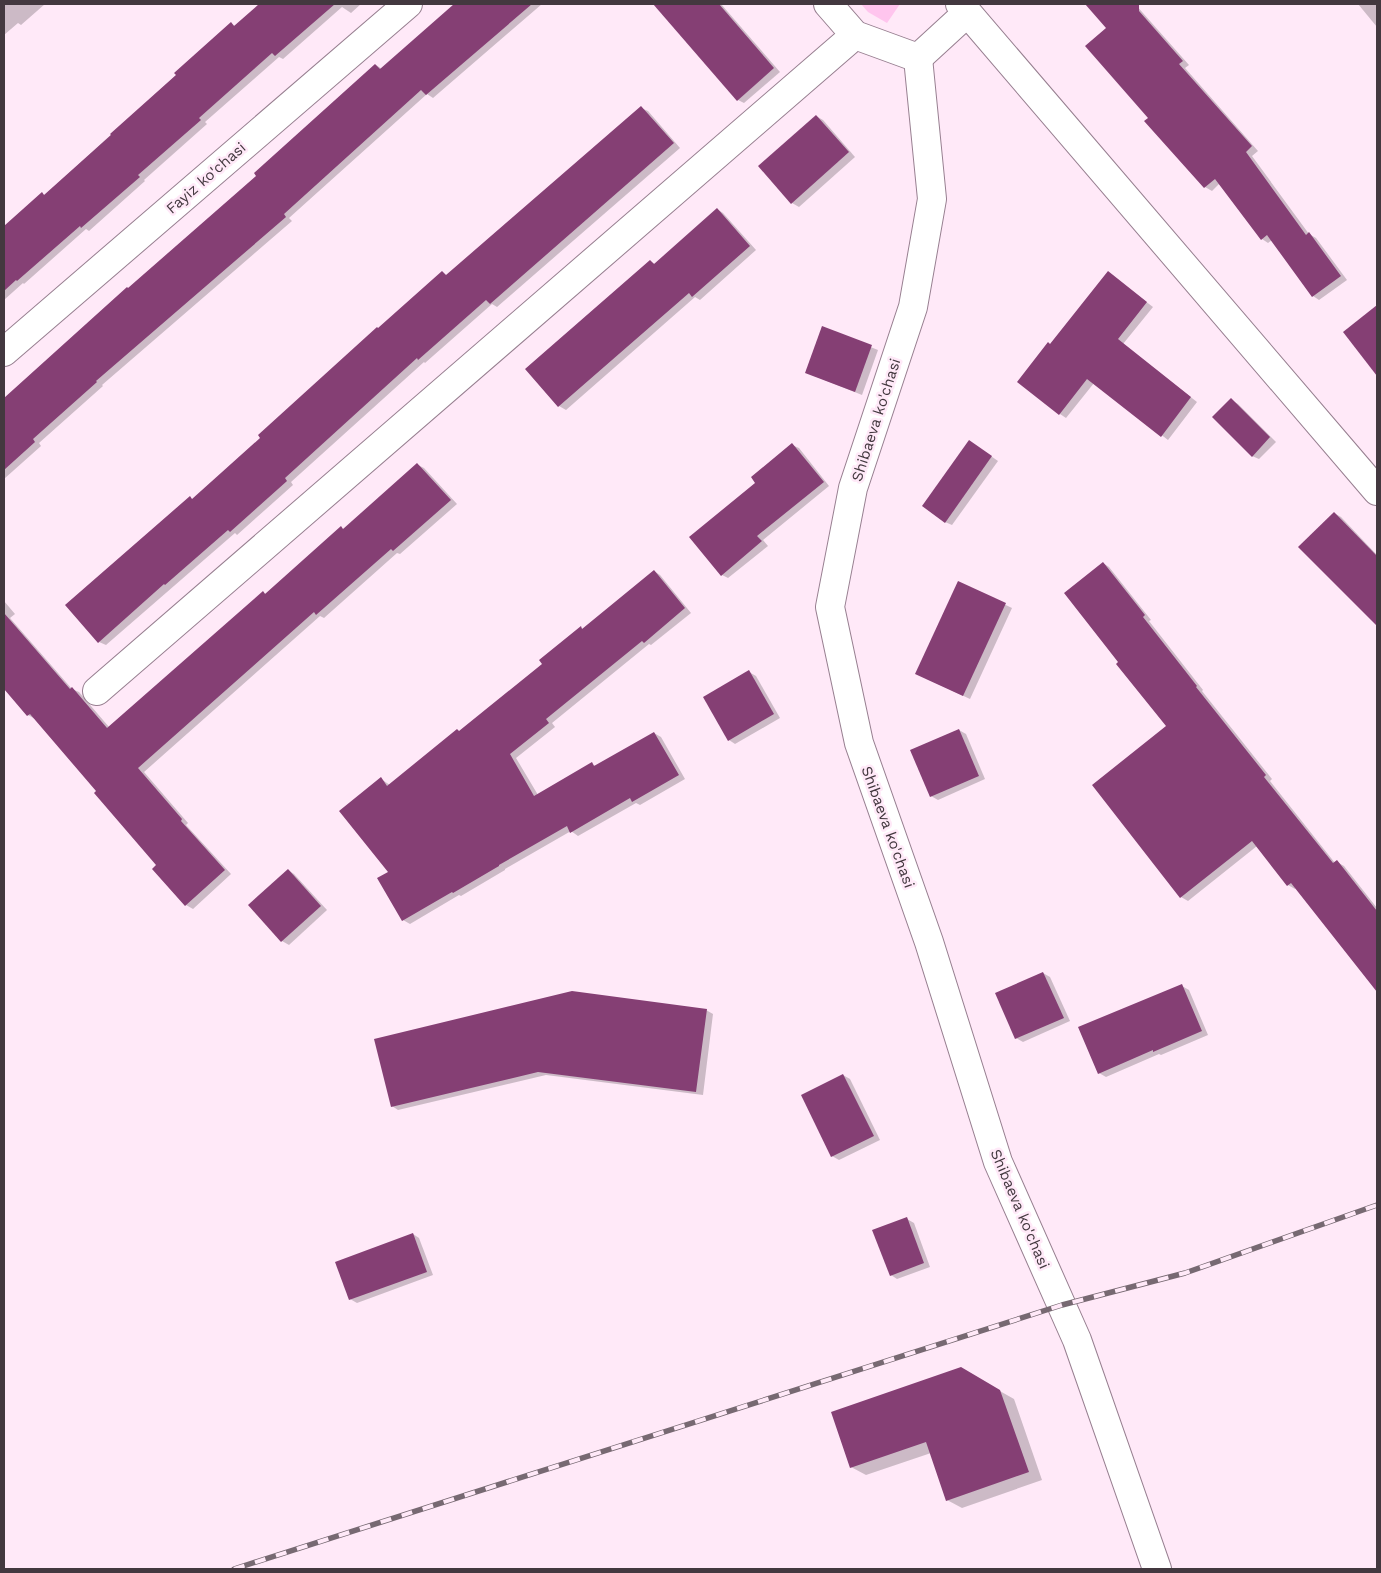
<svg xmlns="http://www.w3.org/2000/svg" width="1381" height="1573" font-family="'Work Sans',sans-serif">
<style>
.green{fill:#ffc5ee}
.shadow{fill:#0003}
.building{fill:#853f74}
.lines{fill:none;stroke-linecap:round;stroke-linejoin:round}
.minor-casing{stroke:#977f90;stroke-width:30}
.minor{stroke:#fff;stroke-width:28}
.rail-casing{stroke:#776972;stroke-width:5.5}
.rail{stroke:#ffe9f8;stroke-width:4;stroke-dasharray:11;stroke-linecap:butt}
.labels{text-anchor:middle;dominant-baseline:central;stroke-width:5;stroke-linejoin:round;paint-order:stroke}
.street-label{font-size:15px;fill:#43383f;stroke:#ffe9f8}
</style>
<rect width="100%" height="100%" fill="#ffe9f8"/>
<!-- green -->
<polygon class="green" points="861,4 900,4 887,23 868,12"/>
<!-- shadow -->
<g class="shadow">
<polygon points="4,4 45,4 21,25 18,23 4,35"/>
<polygon points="261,4 361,4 351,13 342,7 283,59 279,57 205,122 207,124 144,180 145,181 89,231 86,229 24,284 23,283 4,300 4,227 42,194 45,195 232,24 235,26"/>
<polygon points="457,4 542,4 433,98 427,94 289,218 292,221 102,385 103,386 39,443 41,446 4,479 4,405 258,176 376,65 382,69"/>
<polygon points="654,4 721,4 780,72 744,103 738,100"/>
<polygon points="1086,4 1135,4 1189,65 1185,68 1258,151 1252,156 1309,234 1316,238 1347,280 1319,300 1313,296 1272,240 1268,243 1262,239 1220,183 1212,191 1205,187 1150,118 1107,28"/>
<polygon points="1358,4 1377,4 1377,27"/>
<polygon points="641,108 648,111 680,148 497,307 492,304 425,363 424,362 291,482 293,485 237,535 235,533 106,645 99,642 193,500 442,273 447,276"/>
<polygon points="816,116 823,120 855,157 799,207 792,203"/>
<polygon points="717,209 723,213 756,250 700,300 695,297 566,410 559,406 527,370 651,262 655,264"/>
<polygon points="1108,273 1153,307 1123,344 1197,402 1168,440 1094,383 1066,418 1060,414 1050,345"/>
<polygon points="1377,307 1377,374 1344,332"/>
<polygon points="823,328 878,350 862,395 807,373"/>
<polygon points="1231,400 1238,404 1276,442 1259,459 1252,456"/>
<polygon points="792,445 799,448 829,486 763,540 768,546 728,578 722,575 757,483"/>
<polygon points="975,445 998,461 952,525 945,522"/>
<polygon points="418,465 424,468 457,504 400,554 397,553 324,618 320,616 144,772 188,823 186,825 231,874 193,909 186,905 154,869 158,865 98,791 35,719 28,715 4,687 4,601 15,614 10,618 72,689 79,692 109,727 263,592 266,594 344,530"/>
<polygon points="1334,513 1341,517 1377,555 1377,625 1300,547"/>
<polygon points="1103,563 1109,567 1151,620 1149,621 1203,690 1202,691 1272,779 1270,781 1335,863 1337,862 1344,866 1377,908 1377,990 1296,887 1295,889 1288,885 1257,846 1188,901 1181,897 1094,786 1168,727 1120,662"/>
<polygon points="654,571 660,575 691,613 651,645 649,644 552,723 555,727 516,758 538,795 592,764 597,767 654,733 661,737 685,779 640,805 636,803 578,836 571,831 505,869 505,870 461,896 459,895 410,924 403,920 390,872 381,779 390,785 460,732 544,664 581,628 583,629"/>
<polygon points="958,582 1012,608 970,699 923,677"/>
<polygon points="749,672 756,676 780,718 735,744 729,740"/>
<polygon points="959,730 966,734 985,779 938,800 931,796"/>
<polygon points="288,870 294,874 327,910 289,945 282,941 250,905"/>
<polygon points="1043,973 1050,977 1070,1021 1023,1042 1016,1038"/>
<polygon points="1182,986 1189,990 1208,1035 1161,1055 1159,1054 1106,1077 1099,1073"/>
<polygon points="706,1010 713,1014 703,1095 546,1075 398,1110 392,1106"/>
<polygon points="843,1075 850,1079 880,1140 839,1160 832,1156"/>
<polygon points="907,1219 914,1223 930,1267 897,1279 891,1275"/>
<polygon points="413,1234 419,1238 433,1275 357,1303 350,1299"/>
<polygon points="961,1369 1014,1399 1042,1480 962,1508 947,1500 931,1453 866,1475 851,1467"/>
</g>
<!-- building -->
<g class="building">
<polygon points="259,4 335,4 275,56 272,53 199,118 201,120 138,175 140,177 81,228 80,226 17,281 16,280 4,291 4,226 42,192 44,195 111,135 110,134 176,75 174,73 231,22 234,26"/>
<polygon points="454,4 532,4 426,95 421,90 284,214 286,217 96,381 97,382 33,439 35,442 4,470 4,398 127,287 128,288 256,176 254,173 375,64 380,69"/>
<polygon points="653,4 719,4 774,68 737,101"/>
<polygon points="1085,4 1139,4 1139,11 1183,61 1179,64 1252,146 1246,152 1306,235 1309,232 1341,276 1312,297 1267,235 1261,240 1215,179 1204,188 1144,121 1148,118 1085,46 1106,28"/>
<polygon points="641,106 674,143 490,304 486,300 418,360 417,358 285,478 287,481 230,532 228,530 165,585 164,584 98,643 65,605 190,496 192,499 260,438 258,435 377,327 378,328 442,271 446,275"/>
<polygon points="816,115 849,152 791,204 758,166"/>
<polygon points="717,208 750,246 692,297 689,293 558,407 525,369 650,260 654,264"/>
<polygon points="1108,271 1147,302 1118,339 1191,397 1161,437 1087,379 1059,415 1017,382 1048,342 1050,344"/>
<polygon points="1377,305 1377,376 1343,332"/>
<polygon points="822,326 872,345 855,392 805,373"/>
<polygon points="1231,398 1270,437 1252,457 1212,417"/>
<polygon points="969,440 992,456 945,523 922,506"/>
<polygon points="792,443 824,482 757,536 762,541 721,576 689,537 755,483 751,477"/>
<polygon points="417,463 451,500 393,551 391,549 316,615 314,612 138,768 182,819 181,821 225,870 185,906 152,869 156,865 94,793 96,791 30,714 27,716 4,689 4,613 70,689 72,687 107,728 263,591 265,594 341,526 343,529"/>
<polygon points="1334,512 1377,556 1377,626 1298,547"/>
<polygon points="1103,562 1145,615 1143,617 1197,686 1196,687 1266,775 1264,777 1333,863 1337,860 1377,911 1377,992 1291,883 1287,886 1252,841 1180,898 1092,785 1166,726 1116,664 1118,662 1064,593"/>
<polygon points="654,570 685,608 644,643 642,641 546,719 549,723 510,754 534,796 592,762 594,766 654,732 679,775 632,802 630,798 570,833 567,826 499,865 499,866 453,893 452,892 402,921 377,878 388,872 339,811 381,777 387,786 457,729 459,731 542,664 539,660 581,626 582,629"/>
<polygon points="958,581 1006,603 963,696 915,674"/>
<polygon points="749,670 774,714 728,741 703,697"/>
<polygon points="959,729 979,776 930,797 910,750"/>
<polygon points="288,869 321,906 281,942 248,905"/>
<polygon points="1043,972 1064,1018 1015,1039 995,993"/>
<polygon points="1182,984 1202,1031 1153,1052 1153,1050 1098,1074 1078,1027"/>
<polygon points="572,991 707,1009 696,1092 538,1072 391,1107 374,1039"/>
<polygon points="843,1074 874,1136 831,1157 801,1095"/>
<polygon points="907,1217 924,1263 890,1276 872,1230"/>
<polygon points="413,1233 427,1272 349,1300 335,1262"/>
<polygon points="961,1367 1000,1390 1029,1472 946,1501 926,1442 850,1468 831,1412"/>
</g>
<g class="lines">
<!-- minor casing -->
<g class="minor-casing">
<g id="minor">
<polyline points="828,4 855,35 918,58"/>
<polyline points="960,4 1377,491"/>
<polyline points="918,58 932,199 913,307 853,488 830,607 859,743 929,942 998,1162 1077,1340 1157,1569"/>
<polyline points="918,58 967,13"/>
<polyline points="4,352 408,4"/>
<polyline points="97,691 855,35"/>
</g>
</g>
<!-- minor -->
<use href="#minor" class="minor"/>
<!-- rail casing -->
<g class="rail-casing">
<polyline id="rail" points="234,1569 1062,1305 1185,1273 1377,1205"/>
</g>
<!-- rail -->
<use href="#rail" class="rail"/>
</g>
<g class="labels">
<!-- street labels -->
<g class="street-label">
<text transform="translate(206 178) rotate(-41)">Fayiz ko'chasi</text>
<text transform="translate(876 420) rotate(-72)">Shibaeva ko'chasi</text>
<text transform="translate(888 827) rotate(70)">Shibaeva ko'chasi</text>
<text transform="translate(1020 1209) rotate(67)">Shibaeva ko'chasi</text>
</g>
</g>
<!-- border -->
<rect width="1381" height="1573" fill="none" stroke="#43383f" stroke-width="10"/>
</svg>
